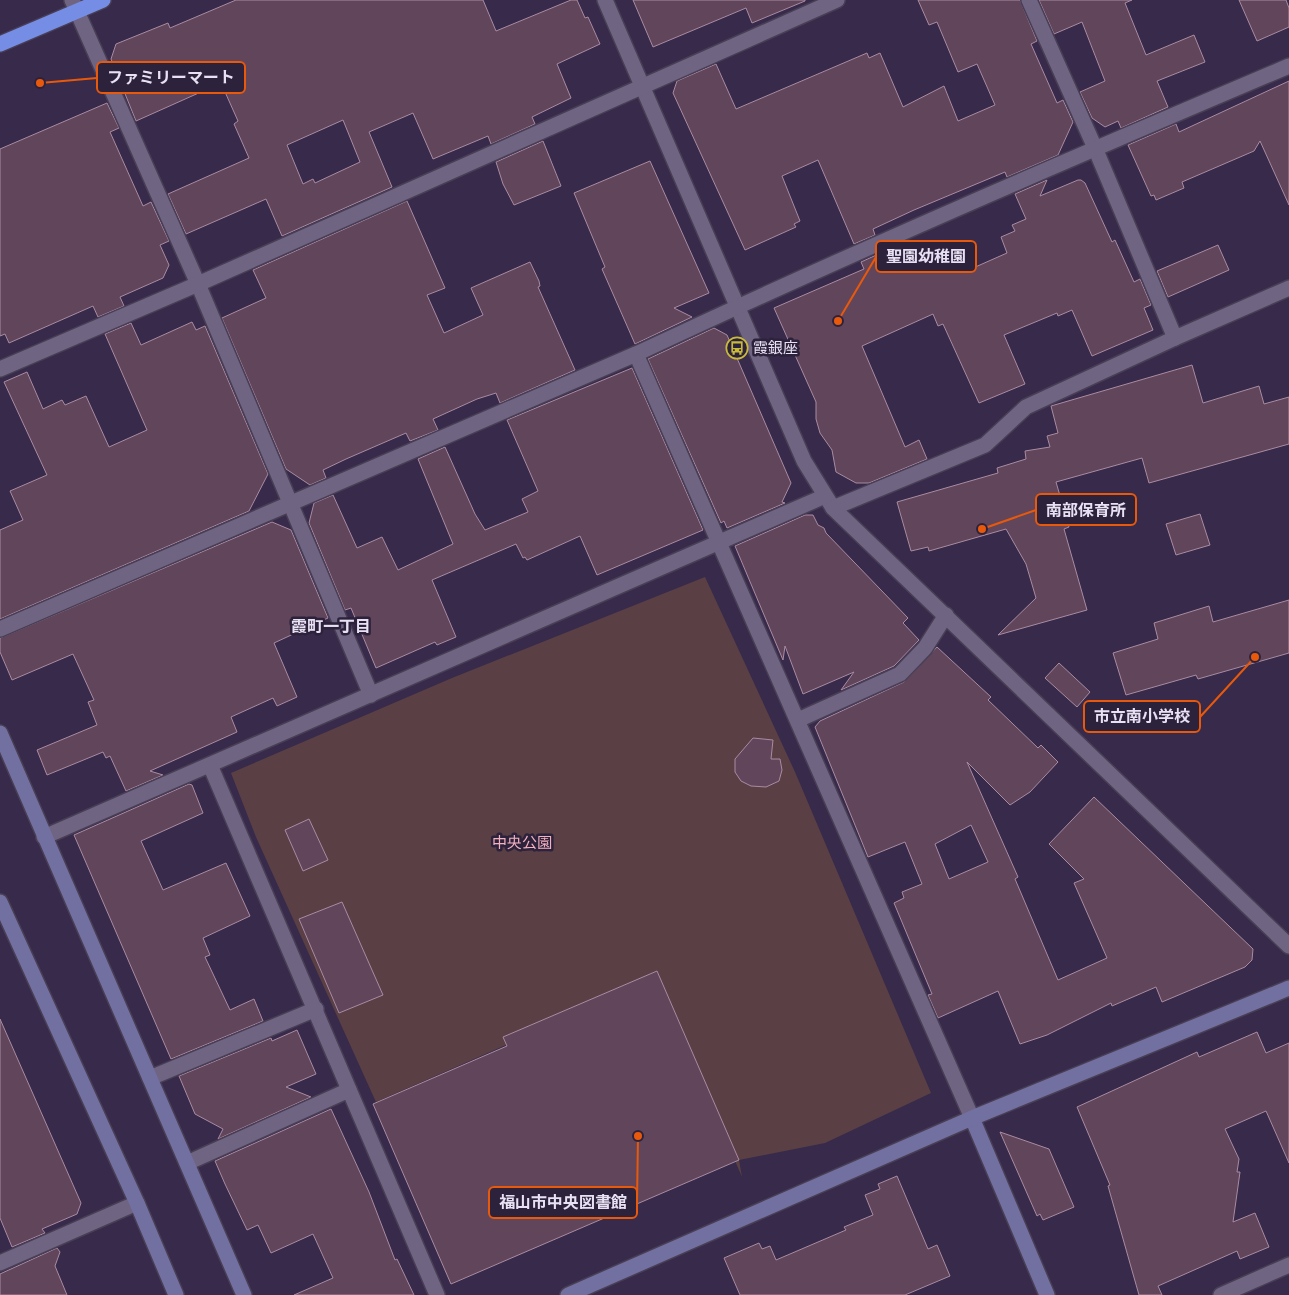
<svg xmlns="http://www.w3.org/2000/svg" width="1289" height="1295" font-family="Figtree,'Noto Sans JP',sans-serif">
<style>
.built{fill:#372a4a}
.green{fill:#5a4045}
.building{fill:#61465b;stroke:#aa8ba2;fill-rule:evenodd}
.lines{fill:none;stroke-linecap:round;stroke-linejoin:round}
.street-casing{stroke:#483e55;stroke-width:18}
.secondary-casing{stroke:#483e55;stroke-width:18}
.highway-casing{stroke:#483e55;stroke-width:18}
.street{stroke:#706483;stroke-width:15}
.secondary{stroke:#7270a0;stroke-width:15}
.highway{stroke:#758de4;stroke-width:15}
.labels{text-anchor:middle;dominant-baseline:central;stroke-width:5;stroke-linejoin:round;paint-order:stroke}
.poi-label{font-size:15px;fill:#e8e1f3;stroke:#2d223c;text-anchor:start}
.park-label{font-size:15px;fill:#f4b1be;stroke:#2d223c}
.neighbourhood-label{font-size:16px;font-weight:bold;fill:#e8e1f3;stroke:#2d223c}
.leader{fill:none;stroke:#e8590c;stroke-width:2}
.callout-dot{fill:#e8590c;stroke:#2d223c;stroke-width:2}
.callout{fill:#2d223c;stroke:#e8590c;stroke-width:2}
.callout-label{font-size:16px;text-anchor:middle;font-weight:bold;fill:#e8e1f3}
</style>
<rect width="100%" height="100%" fill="#2d223c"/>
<!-- built -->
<rect class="built" x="0" y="0" width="1289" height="1295"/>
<!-- green -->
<polygon class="green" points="705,577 795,772 931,1093 825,1143 739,1160 742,1177 674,1019 657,972 656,979 376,1102 256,837 231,773 452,678"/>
<!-- building -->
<g class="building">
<path d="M236,0H483L496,31L571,0H577L585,18L588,17L600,44L557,64L571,98L532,117L535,124L491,144L488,136L433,159L413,113L369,132L392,187L282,236L266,199L186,234L168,194L249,158L234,124L238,121L221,83L136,121L111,59L116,44L168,23L170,28ZM343,120L360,162L315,183L313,179L303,184L287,145Z"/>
<polygon points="633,0 805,0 805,1 752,23 746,8 653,47"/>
<polygon points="918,0 1020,0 1037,41 1031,44 1057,103 1063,100 1073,122 1058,155 1007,177 1005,172 914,210 873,229 875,235 854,244 818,160 782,176 800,221 794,224 796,227 745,250 673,93 677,81 716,64 736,109 867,53 869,58 880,53 903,107 944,86 958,121 995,105 977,64 958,72 937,22 929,25"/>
<polygon points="1039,0 1132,0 1125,3 1146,55 1194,35 1205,62 1157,81 1168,107 1121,128 1118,121 1105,127 1092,118 1080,92 1105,81 1082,22 1054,34"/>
<polygon points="1239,0 1286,0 1289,8 1289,27 1257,41"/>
<polygon points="1289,81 1289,205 1260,141 1254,151 1182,182 1184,188 1156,200 1154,195 1151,196 1128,145 1176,124 1179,132"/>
<polygon points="107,103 119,128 110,132 143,206 151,202 169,241 160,245 169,265 163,278 120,297 124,306 98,317 93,306 9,343 5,334 0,336 0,149"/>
<polygon points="543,141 561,186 514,205 503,184 496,162"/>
<polygon points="650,161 709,293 674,308 692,317 635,344 602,269 605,267 574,193"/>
<polygon points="1047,180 1040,196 1078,180 1081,180 1085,183 1112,242 1115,240 1134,282 1140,279 1151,305 1144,308 1153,330 1092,356 1072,310 1058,316 1057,313 1004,335 1025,384 979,403 943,324 938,326 933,314 862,346 905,447 919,440 927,459 869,483 856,483 836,472 832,450 820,433 816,419 816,402 774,308 864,269 861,262 883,252 890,268 951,242 964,272 1007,253 1001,237 1015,231 1012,225 1026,219 1015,194"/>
<polygon points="407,201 445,288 427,295 444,333 483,315 471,288 530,262 539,281 540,286 538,287 575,370 500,403 496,393 477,399 433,419 438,430 410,441 406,433 346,459 323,470 326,478 310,485 286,469 222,318 266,298 253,270"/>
<polygon points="1218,245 1229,270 1168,297 1157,271"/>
<polygon points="192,322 196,330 205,326 268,474 249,511 0,619 0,530 23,520 10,491 47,475 4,382 27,372 43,409 62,400 65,405 86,396 109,447 147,430 105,334 131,323 141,345"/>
<polygon points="714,328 727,335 791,483 782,502 785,503 727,528 724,521 721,523 648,359"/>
<polygon points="1192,365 1203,403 1259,386 1264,404 1289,397 1289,444 1149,483 1142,458 1056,482 1069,527 1064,529 1087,610 998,635 1036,598 1026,564 1006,529 929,551 928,547 911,551 897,502 998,473 997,468 1026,459 1025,451 1050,447 1047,436 1058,433 1051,406"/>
<polygon points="632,368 703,530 597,575 580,536 527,560 525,557 523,558 516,544 432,580 456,637 437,645 435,642 376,668 351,608 345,610 309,523 314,503 333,495 357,548 382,537 398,570 453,544 418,459 445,447 475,514 485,530 528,512 522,499 538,491 507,420"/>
<polygon points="1200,514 1210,545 1176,555 1166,524"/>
<polygon points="805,515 813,515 818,525 824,528 826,533 908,618 903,623 919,640 894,666 841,690 854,672 803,694 785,646 783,660 735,546"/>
<polygon points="272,522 291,530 328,618 274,643 297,697 277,706 273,698 231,717 237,732 150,771 163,775 126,791 110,756 106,758 103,752 47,775 37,750 97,725 88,702 94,700 73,654 12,680 0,652 0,638"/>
<polygon points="1289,600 1289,653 1198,679 1196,675 1126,695 1113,653 1158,639 1154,623 1209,606 1213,622"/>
<path d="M937,647L991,697L988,700L1038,748L1041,745L1058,762L1030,792L1010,805L967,762L1018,877L1015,879L1058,980L1107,958L1074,883L1084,879L1049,844L1094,797L1253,949L1252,960L1245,967L1162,1002L1156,987L1112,1006L1111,1003L1047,1035L1020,1044L998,991L938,1018L928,995L932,994L894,903L904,898L902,892L922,884L905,842L868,857L815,727L820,721L904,682ZM971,825L988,862L949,879L935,844Z"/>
<polygon points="1059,663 1090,692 1077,707 1045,678"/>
<polygon points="753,738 773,740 771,759 780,759 782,770 779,781 766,787 751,786 741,781 735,772 735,759"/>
<polygon points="189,784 192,785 203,813 141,841 163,890 226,863 250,916 203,938 210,955 205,957 230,1010 254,999 263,1021 171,1059 74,835"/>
<polygon points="309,819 328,860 303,871 285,830"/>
<polygon points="342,902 383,995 339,1013 299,919"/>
<polygon points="657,971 739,1160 451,1284 373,1104 507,1046 503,1037"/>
<polygon points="0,1019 81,1203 77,1214 42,1229 45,1233 12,1247 0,1218"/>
<polygon points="297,1030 316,1074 286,1087 311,1097 218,1139 223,1129 195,1114 179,1076 271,1038 272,1041"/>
<polygon points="1257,1032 1266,1053 1289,1043 1289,1163 1266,1111 1225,1129 1239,1159 1237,1172 1240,1172 1233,1222 1255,1213 1269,1247 1240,1259 1237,1251 1158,1286 1162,1295 1139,1295 1108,1186 1110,1185 1077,1107 1197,1052 1199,1057"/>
<polygon points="331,1109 369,1192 395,1260 397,1259 414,1295 294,1295 333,1278 313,1234 271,1253 258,1225 247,1230 225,1184 215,1161"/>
<polygon points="1000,1132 1049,1149 1074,1207 1043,1220 1040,1214 1037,1216"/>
<polygon points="897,1176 928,1249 937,1245 950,1276 905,1295 740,1295 724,1258 759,1243 762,1249 770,1246 776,1260 846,1230 844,1227 873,1215 865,1195 880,1189 878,1184"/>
<polygon points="57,1248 60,1252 55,1266 67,1295 0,1295 0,1274"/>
</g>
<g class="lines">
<!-- street casing -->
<g class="street-casing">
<g id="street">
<polyline points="72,0 198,284 371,695"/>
<polyline points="605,0 804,461 833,508 1289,946"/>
<polyline points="1029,0 1095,148 1175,338"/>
<polyline points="636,354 972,1118"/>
<polyline points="0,369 198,284 837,0"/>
<polyline points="833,508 985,445 1026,407 1175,338 1289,288"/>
<path d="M0,629L636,354C851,253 1070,159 1289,66"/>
<polyline points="798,720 900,674 925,648 946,615"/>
<polyline points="210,765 437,1295"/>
<polyline points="44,837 825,496"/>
<polyline points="150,1078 316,1009"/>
<polyline points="187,1163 349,1090"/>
<polyline points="0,1263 137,1203"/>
<polyline points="1221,1295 1289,1265"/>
</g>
</g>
<!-- secondary casing -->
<g class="secondary-casing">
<g id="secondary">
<polyline points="0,733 244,1295"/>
<polyline points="0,902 137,1203 176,1295"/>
<polyline points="972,1118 1047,1295"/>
<polyline points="568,1295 972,1118 1289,988"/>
</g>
</g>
<!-- highway casing -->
<g class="highway-casing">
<polyline id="highway" points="0,44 103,0"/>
</g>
<!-- street -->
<use href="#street" class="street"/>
<!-- secondary -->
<use href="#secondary" class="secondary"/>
<!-- highway -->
<use href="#highway" class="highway"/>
</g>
<!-- icons -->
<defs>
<g id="bus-ring" transform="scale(1.125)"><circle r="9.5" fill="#2d223c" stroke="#c9bb3a" stroke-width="1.5"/><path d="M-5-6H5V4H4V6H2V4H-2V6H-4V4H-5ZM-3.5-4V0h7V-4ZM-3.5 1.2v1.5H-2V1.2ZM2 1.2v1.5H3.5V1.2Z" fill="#c9bb3a"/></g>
</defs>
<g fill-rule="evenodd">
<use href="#bus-ring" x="737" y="348"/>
</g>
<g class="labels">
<!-- poi labels -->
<g class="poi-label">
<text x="753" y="348">霞銀座</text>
</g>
<!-- park labels -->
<g class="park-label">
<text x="522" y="843">中央公園</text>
</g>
<!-- neighbourhood labels -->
<g class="neighbourhood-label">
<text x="331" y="626">霞町一丁目</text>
</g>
</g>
<!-- callouts -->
<path class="leader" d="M40 83L97 78M838 321L876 257M982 529L1036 510M1255 657L1200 717M638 1136L637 1202"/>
<g class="callout-dot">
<circle cx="40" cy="83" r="5"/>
<circle cx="838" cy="321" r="5"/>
<circle cx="982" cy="529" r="5"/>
<circle cx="1255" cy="657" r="5"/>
<circle cx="638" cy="1136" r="5"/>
</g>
<g class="callout">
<rect x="97" y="62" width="148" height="31" rx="5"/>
<rect x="876" y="241" width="100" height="31" rx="5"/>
<rect x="1036" y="494" width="100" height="31" rx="5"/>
<rect x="1084" y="701" width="116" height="31" rx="5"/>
<rect x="489" y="1187" width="148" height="31" rx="5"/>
</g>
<g class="callout-label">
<text x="171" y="83">ファミリーマート</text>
<text x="926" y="262">聖園幼稚園</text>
<text x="1086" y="516">南部保育所</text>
<text x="1142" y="722">市立南小学校</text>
<text x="563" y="1208">福山市中央図書館</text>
</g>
</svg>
